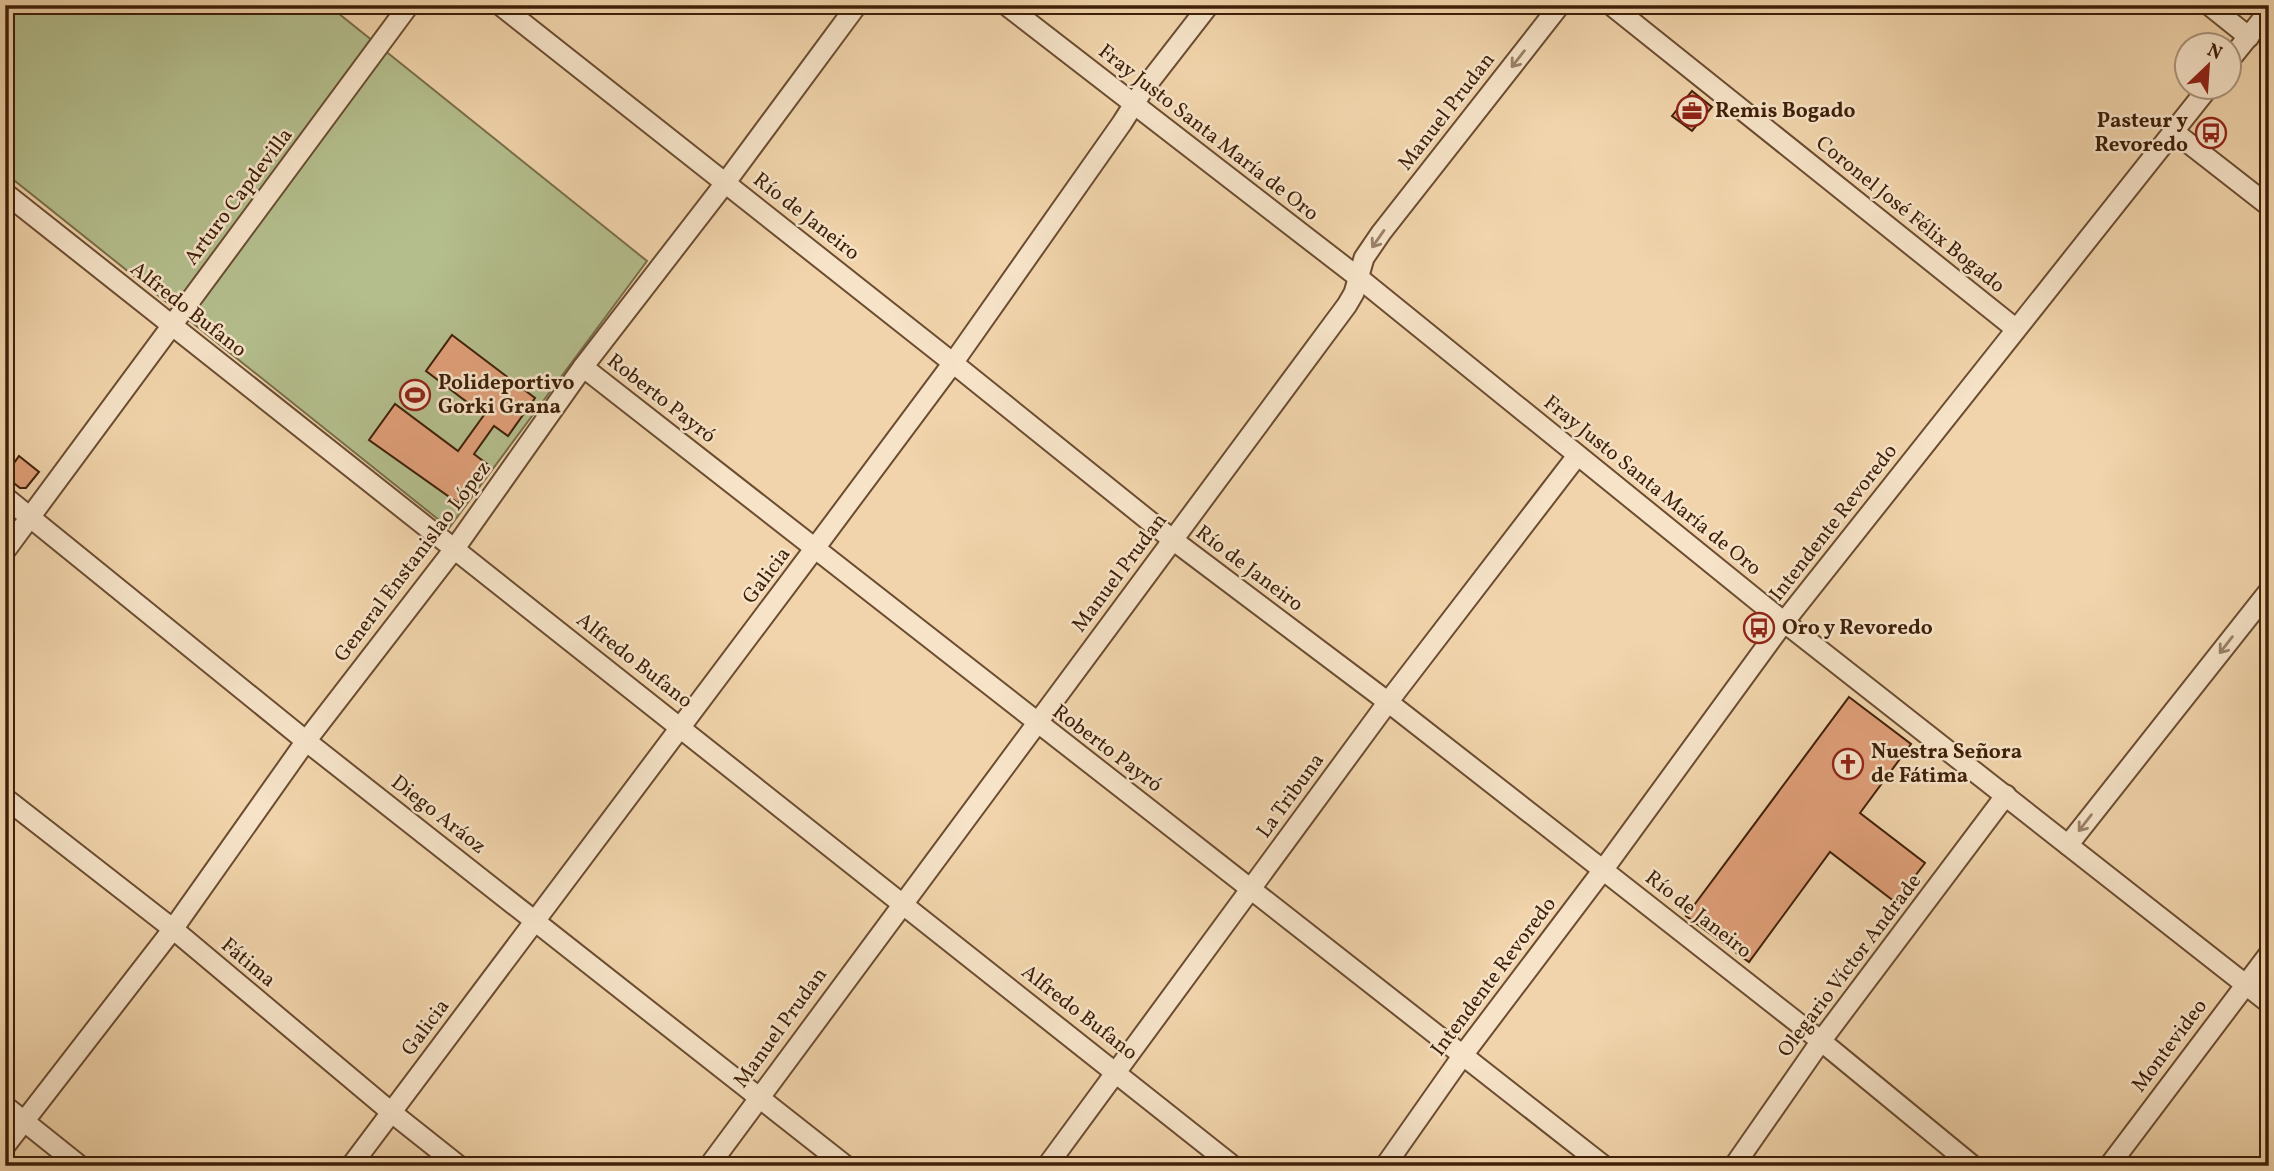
<svg xmlns="http://www.w3.org/2000/svg" width="2274" height="1171" font-family="Vollkorn,serif">
<style>
.green{fill:#b4be8d;stroke:#796e4a;stroke-width:2}
.building{fill:#e09f78;stroke:#3e1f08;stroke-width:2}
.lines{fill:none;stroke-linecap:round;stroke-linejoin:round}
.minor-casing{stroke:#6b4c31;stroke-width:23}
.minor{stroke:#f6e3c8;stroke-width:19}
.oneway{stroke:#9a8168}
.labels{text-anchor:middle;dominant-baseline:central;stroke-width:5;stroke-linejoin:round;paint-order:stroke}
.poi-label{font-size:21px;font-weight:bold;fill:#3e1f08;stroke:#f6e3c8;text-anchor:start}
.street-label{font-size:21px;fill:#3e1f08;stroke:#f6e3c8}
</style>
<rect width="100%" height="100%" fill="#f1d4ab"/>
<filter id="stains"><feTurbulence type="fractalNoise" baseFrequency=".00286" numOctaves="4"/><feColorMatrix values="0 0 0 0 .2 0 0 0 0 .09 0 0 0 0 .02 0 0 0 .5 -.17"/></filter>
<radialGradient id="worn" r=".72"><stop offset=".6" stop-color="#630" stop-opacity="0"/><stop offset="1" stop-color="#630" stop-opacity=".3"/></radialGradient>
<!-- green -->
<polygon class="green" points="5,5 328,5 647,261 449,528 5,173"/>
<!-- building -->
<g class="building">
<polygon points="1692,91 1712,107 1692,131 1672,116"/>
<polygon points="452,335 535,398 508,436 494,426 474,454 487,464 458,503 369,440 395,404 458,451 484,415 426,371"/>
<polygon points="19,456 39,472 26,488 20,488 5,476"/>
<polygon points="1849,697 1911,744 1860,813 1925,863 1895,902 1830,852 1749,962 1686,916"/>
</g>
<g class="lines">
<!-- minor casing -->
<g class="minor-casing">
<g id="minor">
<polyline points="500,5 953,363 1173,540 1388,702 1603,870 1821,1041 1973,1166"/>
<polyline points="1006,5 1359,278 1784,622 2269,1003"/>
<polyline points="1611,5 2016,329"/>
<polyline points="2209,5 2249,37"/>
<polyline points="2228,62 2269,11"/>
<polyline points="2173,131 2269,206"/>
<polyline points="5,193 1233,1166"/>
<path d="M583,367C924,633 1264,899 1604,1166"/>
<polyline points="5,497 306,741 846,1166"/>
<polyline points="5,551 409,5"/>
<polyline points="5,798 173,929 391,1112 459,1166"/>
<polyline points="2068,845 2269,591"/>
<polyline points="5,1106 80,1166"/>
<polyline points="5,1146 173,929 306,741 455,548 583,367 726,182 857,5"/>
<polyline points="351,1166 815,548 953,363 1122,123 1143,90 1209,5"/>
<polyline points="709,1166 1347,305 1354,293 1364,258 1381,233 1560,5"/>
<polyline points="1047,1166 1388,702 1577,456"/>
<polyline points="1385,1166 1463,1055 1603,870 1784,622 2208,88"/>
<polyline points="1734,1166 1821,1041 2006,795"/>
<polyline points="2109,1166 2269,954"/>
</g>
</g>
<!-- minor -->
<use href="#minor" class="minor"/>
</g>
<!-- one-way arrows -->
<defs><path id="oneway-shaft" d="M-6 0H5M1.5-3L5.5 0L1.5 3" fill="none" stroke-width="1.6" stroke-linecap="round" stroke-linejoin="round" transform="scale(1.75)"/></defs>
<g class="oneway">
<use href="#oneway-shaft" transform="translate(1518 59) rotate(128)"/>
<use href="#oneway-shaft" transform="translate(1378 239) rotate(125)"/>
<use href="#oneway-shaft" transform="translate(2226 645) rotate(128)"/>
<use href="#oneway-shaft" transform="translate(2085 823) rotate(128)"/>
</g>
<!-- icons -->
<defs>
<g id="office-ring" transform="scale(1.575)"><circle r="9.5" fill="#f6e3c8" stroke="#8f2418" stroke-width="1.5"/><path d="M-6-3h4V-5.5h4V-3h4V5H-6ZM-1-4.5V-3h2v-1.5ZM-6 0V1H6V0Z" fill="#8f2418"/></g>
<g id="bus-ring" transform="scale(1.575)"><circle r="9.5" fill="#f6e3c8" stroke="#8f2418" stroke-width="1.5"/><path d="M-5-6H5V4H4V6H2V4H-2V6H-4V4H-5ZM-3.5-4V0h7V-4ZM-3.5 1.2v1.5H-2V1.2ZM2 1.2v1.5H3.5V1.2Z" fill="#8f2418"/></g>
<g id="stadium-ring" transform="scale(1.575)"><circle r="9.5" fill="#f6e3c8" stroke="#8f2418" stroke-width="1.5"/><path d="M0-5a6.5 5 0 1 0 0 10a6.5 5 0 1 0 0-10ZM-3.5-1.8h7v3.6h-7Z" fill="#8f2418"/></g>
<g id="church-ring" transform="scale(1.575)"><circle r="9.5" fill="#f6e3c8" stroke="#8f2418" stroke-width="1.5"/><path d="M-1.2-6h2.4v3.5h3.3v2.4h-3.3V6h-2.4V-.1h-3.3v-2.4h3.3Z" fill="#8f2418"/></g>
</defs>
<g fill-rule="evenodd">
<use href="#office-ring" x="1692" y="111"/>
<use href="#bus-ring" x="2211" y="133"/>
<use href="#stadium-ring" x="415" y="395"/>
<use href="#bus-ring" x="1759" y="628"/>
<use href="#church-ring" x="1848" y="764"/>
</g>
<g class="labels">
<!-- poi labels -->
<g class="poi-label">
<text x="1715" y="111">Remis Bogado</text>
<text x="2188" y="121" text-anchor="end">Pasteur y<tspan x="2188" dy="24">Revoredo</tspan></text>
<text x="438" y="383">Polideportivo<tspan x="438" dy="24">Gorki Grana</tspan></text>
<text x="1782" y="628">Oro y Revoredo</text>
<text x="1871" y="752">Nuestra Señora<tspan x="1871" dy="24">de Fátima</tspan></text>
</g>
<!-- street labels -->
<g class="street-label">
<text transform="translate(1447 112) rotate(-52)">Manuel Prudan</text>
<text transform="translate(1208 133) rotate(38)">Fray Justo Santa María de Oro</text>
<text transform="translate(239 197) rotate(-53)">Arturo Capdevilla</text>
<text transform="translate(1910 215) rotate(39)">Coronel José Félix Bogado</text>
<text transform="translate(806 217) rotate(38)">Río de Janeiro</text>
<text transform="translate(188 310) rotate(38)">Alfredo Bufano</text>
<text transform="translate(661 399) rotate(38)">Roberto Payró</text>
<text transform="translate(1652 486) rotate(39)">Fray Justo Santa María de Oro</text>
<text transform="translate(1834 523) rotate(-52)">Intendente Revoredo</text>
<text transform="translate(413 562) rotate(-53)">General Enstanislao López</text>
<text transform="translate(1249 569) rotate(37)">Río de Janeiro</text>
<text transform="translate(1120 573) rotate(-53)">Manuel Prudan</text>
<text transform="translate(767 576) rotate(-53)">Galicia</text>
<text transform="translate(634 661) rotate(38)">Alfredo Bufano</text>
<text transform="translate(1107 749) rotate(37)">Roberto Payró</text>
<text transform="translate(1291 796) rotate(-54)">La Tribuna</text>
<text transform="translate(438 815) rotate(38)">Diego Aráoz</text>
<text transform="translate(1698 915) rotate(38)">Río de Janeiro</text>
<text transform="translate(248 963) rotate(40)">Fátima</text>
<text transform="translate(1850 966) rotate(-53)">Olegario Víctor Andrade</text>
<text transform="translate(1494 977) rotate(-53)">Intendente Revoredo</text>
<text transform="translate(1079 1013) rotate(38)">Alfredo Bufano</text>
<text transform="translate(426 1028) rotate(-53)">Galicia</text>
<text transform="translate(781 1028) rotate(-54)">Manuel Prudan</text>
<text transform="translate(2170 1046) rotate(-53)">Montevideo</text>
</g>
</g>
<!-- margin -->
<rect width="2274" height="1171" fill="none" stroke="#f1d4ab" stroke-width="28"/>
<rect x="7" y="7" width="2260" height="1157" fill="none" stroke="#3e1f08" stroke-width="3.5"/>
<rect x="14" y="14" width="2246" height="1143" fill="none" stroke="#3e1f08" stroke-width="2"/>
<!-- north arrow -->
<g transform="translate(2208 66) rotate(25)"><circle r="33" fill="#f6e3c8" stroke="#ac957b" stroke-width="2"/>
<path d="M0-5L12 26L0 18L-12 26Z" fill="#8f2418"/>
<text y="-10" font-size="19" font-weight="bold" text-anchor="middle" fill="#3e1f08">N</text>
</g>
<rect width="100%" height="100%" filter="url(#stains)"/>
<rect width="100%" height="100%" fill="url(#worn)"/>
</svg>
